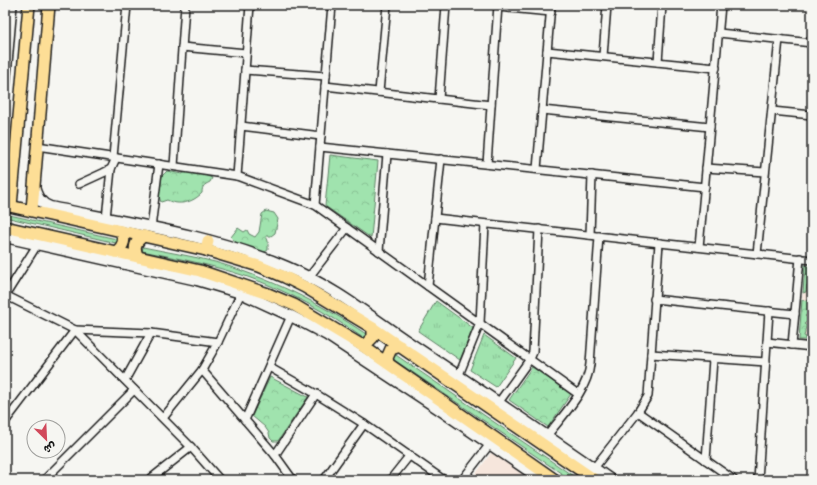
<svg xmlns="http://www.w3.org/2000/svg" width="817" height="485" font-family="Caveat,'Playpen Sans Arabic',sans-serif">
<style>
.built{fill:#f6e6dc}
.grass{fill:#a0e3ae;stroke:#5e8065}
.forest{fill:url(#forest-crowns);stroke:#5e8065}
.park{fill:url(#park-tufts);stroke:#5e8065}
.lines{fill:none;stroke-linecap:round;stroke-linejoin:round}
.street-casing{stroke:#1c1c1c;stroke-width:10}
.secondary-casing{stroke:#1c1c1c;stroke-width:13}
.primary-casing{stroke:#1c1c1c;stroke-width:14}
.street{stroke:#f6f6f2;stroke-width:7}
.secondary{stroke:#f6f6f2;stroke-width:10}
.primary{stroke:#fdde96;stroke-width:11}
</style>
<defs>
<pattern id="forest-crowns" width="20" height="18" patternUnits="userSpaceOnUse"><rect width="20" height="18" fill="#a0e3ae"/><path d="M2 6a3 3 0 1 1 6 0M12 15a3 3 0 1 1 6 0" fill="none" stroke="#89c295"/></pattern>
<pattern id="park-tufts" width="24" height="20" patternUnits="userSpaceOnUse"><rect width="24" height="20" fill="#a0e3ae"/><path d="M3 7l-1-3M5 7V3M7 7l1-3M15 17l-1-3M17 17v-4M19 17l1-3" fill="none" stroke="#89c295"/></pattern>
</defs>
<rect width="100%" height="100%" fill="#f6f6f2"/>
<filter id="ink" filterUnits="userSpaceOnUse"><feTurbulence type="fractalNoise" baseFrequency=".025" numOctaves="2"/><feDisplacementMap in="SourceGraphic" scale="8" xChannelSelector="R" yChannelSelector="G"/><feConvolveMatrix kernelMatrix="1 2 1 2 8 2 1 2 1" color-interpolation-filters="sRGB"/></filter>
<g filter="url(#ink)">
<!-- built -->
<g class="built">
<polygon points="805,265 812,266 812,341 799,340"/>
<polygon points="492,452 530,480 471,480"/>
</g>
<!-- grass -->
<g class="grass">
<polygon points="5,214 121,240 120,244 5,217"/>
<path d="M143,247C167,252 192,256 215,262C269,278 319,302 366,334L363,338C327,312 288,291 245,276C212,265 177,258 142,251Z"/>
<polygon points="390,351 579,480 571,480 387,355"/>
</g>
<!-- forest -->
<g class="forest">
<polygon points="330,155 378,161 371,238 325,206"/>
<path d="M167,171L182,174L186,172L202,174L212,178L210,182C204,185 202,186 202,193C192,203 179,206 167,200L161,202L159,197L162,176Z"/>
<path d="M266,211L274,213L278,219L275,233L271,236H266L268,241V250L265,252C252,250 239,248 231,237L238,228L244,232L247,230L249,234L255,237L259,232L262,214Z"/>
<polygon points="805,265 812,267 812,270 810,272 812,275 811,277 812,282 807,285 806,292 803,293"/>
<polygon points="802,300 811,301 809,313 805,316 807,318 807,322 804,324 807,326 805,330 805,333 804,336 806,337 806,340 799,340"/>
<polygon points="532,367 571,394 548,427 509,400"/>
<polygon points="270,377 308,397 278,441 273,441 270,438 269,433 265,427 252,416"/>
</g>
<!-- park -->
<g class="park">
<polygon points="436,301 473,328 460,360 418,331"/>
<polygon points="484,335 516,358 496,387 470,370"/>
</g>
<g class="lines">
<!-- street casing -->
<g class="street-casing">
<g id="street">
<polyline points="498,7 551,12"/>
<polyline points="719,33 812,43"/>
<polyline points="182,47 246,53"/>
<polyline points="547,51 716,68"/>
<polyline points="603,56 607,5"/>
<polyline points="658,62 662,5"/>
<polyline points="245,70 326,76"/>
<polyline points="325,86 491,105"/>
<polyline points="379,92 387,5"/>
<polyline points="5,98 13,5"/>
<polyline points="439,99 446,5"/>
<polyline points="542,110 710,127"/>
<polyline points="772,111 812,115"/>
<polyline points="241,126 321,136"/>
<polyline points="37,146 237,176 315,205 578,394"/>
<polyline points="320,147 705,187"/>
<polyline points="113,157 127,5"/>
<polyline points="487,164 498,5"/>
<polyline points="174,166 185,5"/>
<polyline points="706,168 765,172"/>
<polyline points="537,169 551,5"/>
<polyline points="237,176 250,5"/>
<polyline points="79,184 103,173 111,169 116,158"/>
<polyline points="315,205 332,5"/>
<polyline points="106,218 111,169"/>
<polyline points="435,218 812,260"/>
<polyline points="151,228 159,164"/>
<polyline points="590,235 592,175"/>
<polyline points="699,247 721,5"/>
<polyline points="379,251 387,154"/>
<polyline points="757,254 779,39"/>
<polyline points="309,277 347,228"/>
<polyline points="428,286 441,159"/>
<polyline points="5,295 75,330 191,447 220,480"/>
<polyline points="5,296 37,245"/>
<polyline points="654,299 795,314"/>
<polyline points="767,342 812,347"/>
<polyline points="792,345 800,258"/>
<polyline points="651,354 766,362"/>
<polyline points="269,367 316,394 364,424 444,480"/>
<polyline points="202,370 275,455 293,480"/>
<polyline points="459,375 480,323 485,224"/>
<polyline points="125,380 151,333"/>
<polyline points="499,402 530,359 533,352 539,229"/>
<polyline points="638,412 734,480"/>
<polyline points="163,418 202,370 218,342 241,293"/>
<polyline points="245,420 291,316"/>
<polyline points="5,422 75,330 151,333 218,342"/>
<path d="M547,436C563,415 588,390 590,364L599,236"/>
<polyline points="275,455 316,394"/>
<polyline points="706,460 713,359"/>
<polyline points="594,468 638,412 648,396 659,243"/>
<polyline points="44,480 134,390"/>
<polyline points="149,480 191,447"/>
<polyline points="324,480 364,424"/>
<polyline points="390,480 410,455"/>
<polyline points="462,480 490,444"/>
<polyline points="758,480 769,311"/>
</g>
</g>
<!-- secondary casing -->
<g class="secondary-casing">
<g id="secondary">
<path d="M34,187C37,197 40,203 50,207C129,223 213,235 287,267C332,286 371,317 411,344C478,389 545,434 611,480"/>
<polyline points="5,191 13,185"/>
<polyline points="5,237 197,280 241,293 291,316 327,335 439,409 542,480"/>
</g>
</g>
<!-- primary casing -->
<g class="primary-casing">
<g id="primary">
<polyline points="5,205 206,250 259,266 285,277 305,287 373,328 595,480"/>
<polyline points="11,206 29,5"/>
<polyline points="32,210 49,5"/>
<polyline points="5,227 200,271 268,294 294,305 361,345 555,480"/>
<polyline points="206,250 208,241"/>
<path d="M116,252C124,246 126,239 121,231"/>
<path d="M138,257C133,248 135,241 144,236"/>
<polyline points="361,345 366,344 373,337 373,328"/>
<polyline points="388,363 387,358 391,349 400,346"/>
</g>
</g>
<!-- street -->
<use href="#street" class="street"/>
<!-- secondary -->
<use href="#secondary" class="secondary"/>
<!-- primary -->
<use href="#primary" class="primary"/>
</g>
</g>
<!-- margin -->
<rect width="817" height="485" fill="none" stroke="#f6f6f2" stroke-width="20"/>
<rect x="10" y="10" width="797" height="465" fill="none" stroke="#1c1c1c" stroke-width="1.5" filter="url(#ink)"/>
<!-- north arrow -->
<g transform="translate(46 439) rotate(156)"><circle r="19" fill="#f6f6f2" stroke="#9f9f9c"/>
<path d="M0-3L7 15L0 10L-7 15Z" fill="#d1495b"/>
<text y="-6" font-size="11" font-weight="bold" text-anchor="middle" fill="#1c1c1c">ش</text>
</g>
</svg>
